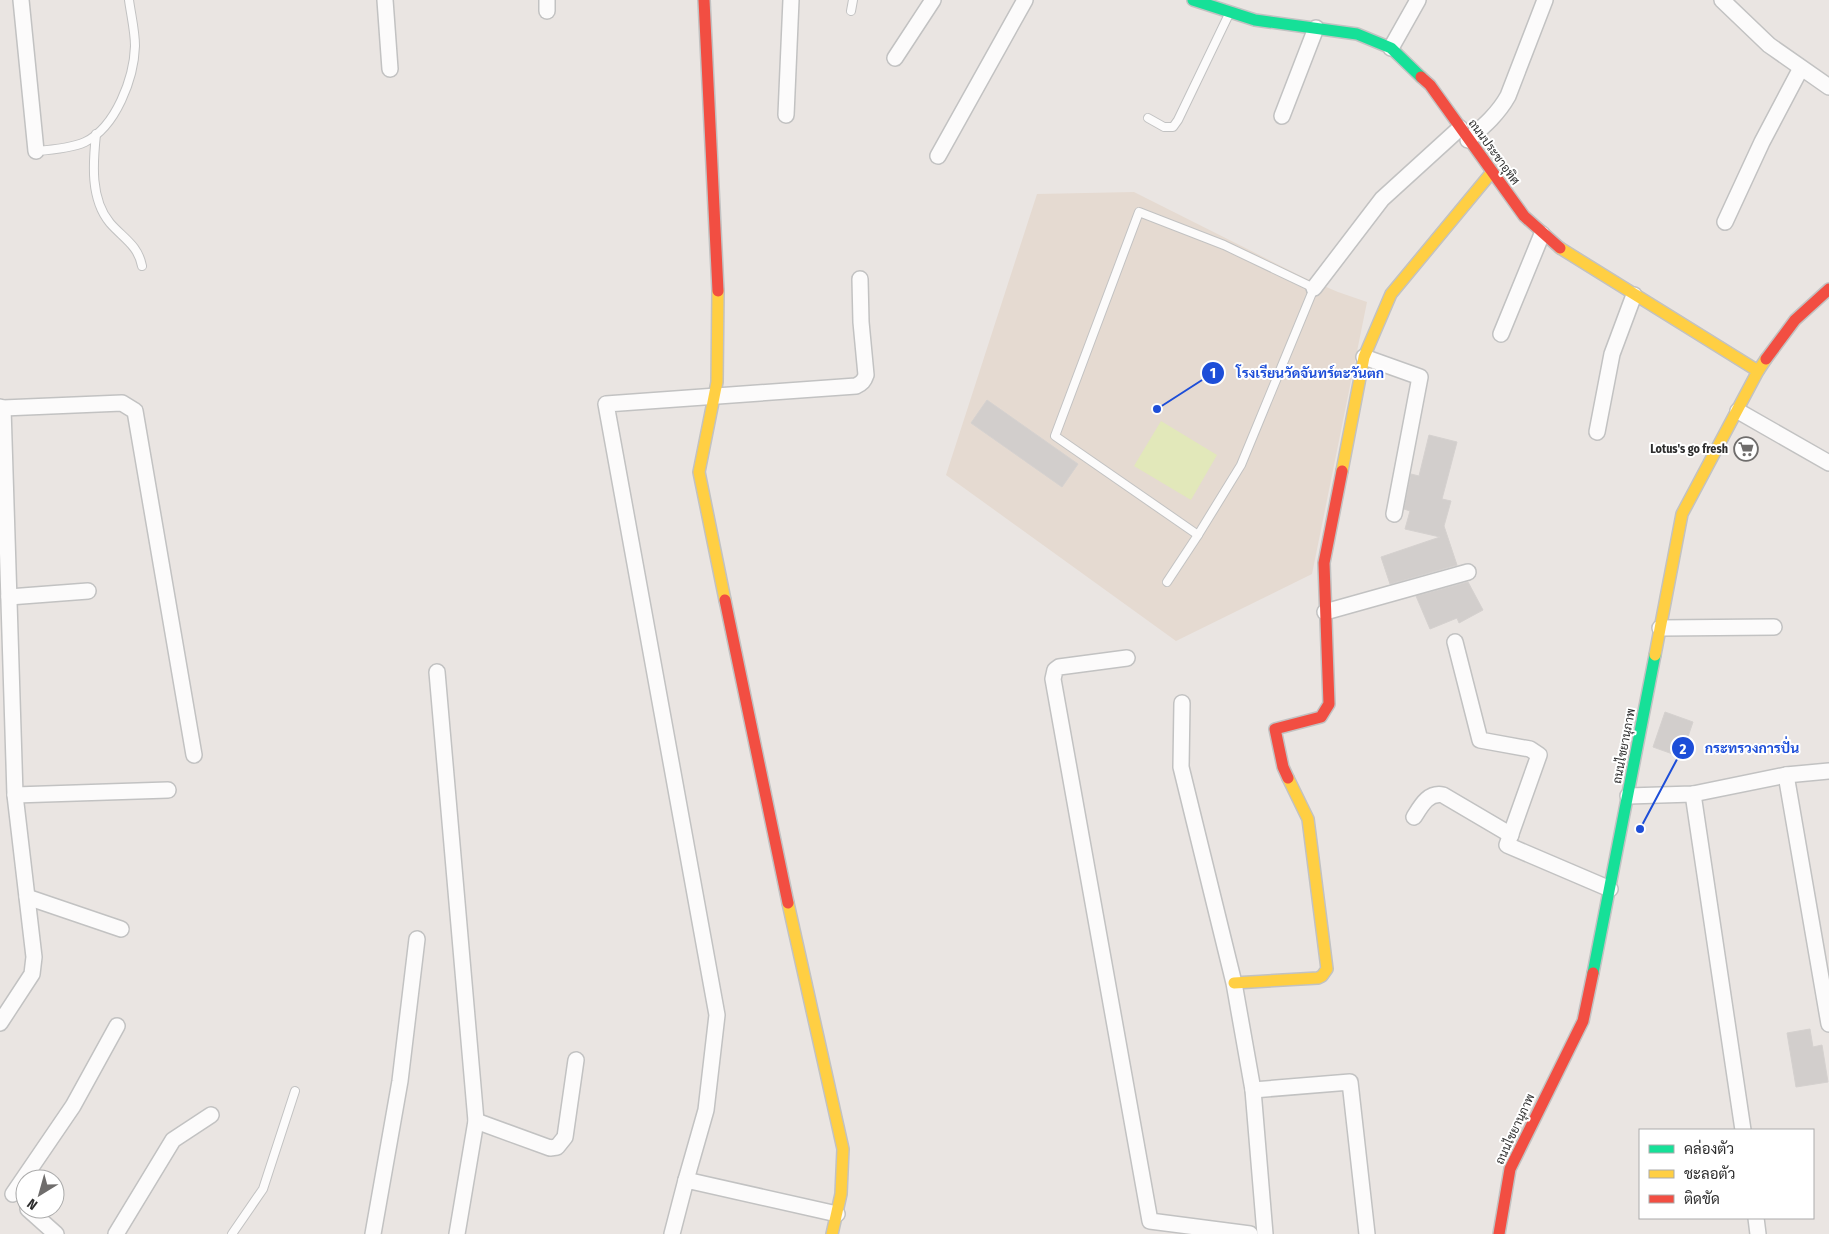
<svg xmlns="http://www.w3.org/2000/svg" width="1829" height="1234" font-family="'Fira Sans Condensed',Sarabun,sans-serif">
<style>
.education{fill:#e5dad1}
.pitch{fill:#e2e8ba}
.building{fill:#d2cecc;stroke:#d5d1cf}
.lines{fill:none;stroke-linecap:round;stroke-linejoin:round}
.lane-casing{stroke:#c2c2c2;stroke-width:10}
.street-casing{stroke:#c2c2c2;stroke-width:18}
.fast-casing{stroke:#c2c2c2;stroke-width:14}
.slow-casing{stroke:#c2c2c2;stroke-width:14}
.jam-casing{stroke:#c2c2c2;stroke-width:14}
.lane{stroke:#fcfbfb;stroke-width:8}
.street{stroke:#fcfbfb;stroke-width:15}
.fast{stroke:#16e098;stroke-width:11}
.slow{stroke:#ffcf43;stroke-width:11}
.jam{stroke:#f24e42;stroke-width:11}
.labels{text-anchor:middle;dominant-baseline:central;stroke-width:4;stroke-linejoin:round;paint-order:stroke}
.street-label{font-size:12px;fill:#2d2d2d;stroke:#fff}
.poi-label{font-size:12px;font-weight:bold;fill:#2d2d2d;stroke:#fff;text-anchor:end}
.leader{fill:none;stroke:#1d4ed8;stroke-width:2}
.callout-dot{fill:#1d4ed8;stroke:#fff;stroke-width:2}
.mark-label{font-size:15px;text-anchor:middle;font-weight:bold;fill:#fff}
.callout-label{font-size:14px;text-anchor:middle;font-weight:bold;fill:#1d4ed8;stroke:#fff;stroke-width:4;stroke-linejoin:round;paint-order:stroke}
</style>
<rect width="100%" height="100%" fill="#eae5e2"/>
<!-- education -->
<polygon class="education" points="1134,192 1305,278 1338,292 1367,302 1312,574 1176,641 946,475 1037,194"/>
<!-- pitch -->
<polygon class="pitch" points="1161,421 1217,455 1191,500 1134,466"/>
<!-- building -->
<g class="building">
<polygon points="987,400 1078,464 1062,487 971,423"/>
<polygon points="1429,435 1457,442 1442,499 1451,501 1444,526 1457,565 1390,584 1381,557 1440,537 1405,529 1410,511 1404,509 1411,474 1419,476"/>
<polygon points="1468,582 1483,610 1459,623 1457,618 1430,629 1416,596"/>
<polygon points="1665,712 1693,722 1681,757 1653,747"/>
<polygon points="1810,1029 1813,1047 1822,1045 1828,1082 1796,1087 1787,1033"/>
</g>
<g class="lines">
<!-- lane casing -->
<g class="lane-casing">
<g id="lane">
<polyline points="851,11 853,0"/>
<polyline points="1148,118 1164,127 1173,127 1178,120 1230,12"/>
<path d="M96,134C93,163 90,199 110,223C123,238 138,245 142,266"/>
<path d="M36,151C50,150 72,148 85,142C116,127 134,78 135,46C135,31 131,15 129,0"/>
<polygon points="1139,212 1224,245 1314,288 1241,465 1198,535 1055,436"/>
<polyline points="1167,582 1198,535"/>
<polyline points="232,1234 263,1189 295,1091"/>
</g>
</g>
<!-- street casing -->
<g class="street-casing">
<g id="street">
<polyline points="21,0 36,151"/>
<polyline points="385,0 390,69"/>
<polyline points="547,0 547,11"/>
<polyline points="1722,0 1769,45 1829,87"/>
<polyline points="1391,48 1418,0"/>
<polyline points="895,58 933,0"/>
<polyline points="786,115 791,0"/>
<polyline points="1282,116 1316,28"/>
<path d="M1468,140C1484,126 1498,114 1508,96L1545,0"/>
<polyline points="938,156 1025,0"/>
<polyline points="1725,222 1762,142 1801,68"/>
<polyline points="1314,288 1382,199 1460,128"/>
<polyline points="1501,334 1542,234"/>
<polyline points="1364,357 1420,377 1394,514"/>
<polyline points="0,407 3,408 15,795 34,957 32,974 0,1023"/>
<polyline points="3,408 122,403 135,411 194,755"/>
<polyline points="1738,411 1829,463"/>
<polyline points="1597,432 1612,354 1634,295"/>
<polyline points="9,597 88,591"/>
<polyline points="1325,612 1468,572"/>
<polyline points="1660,628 1774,627"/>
<polyline points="1455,642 1480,740 1530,749 1539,755 1507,845 1610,889"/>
<polyline points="1127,658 1059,667 1055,670 1053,679 1150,1221 1250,1234"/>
<polyline points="437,672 476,1121 457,1234"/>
<polyline points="1182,703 1181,767 1234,983 1253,1090 1265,1234"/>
<polyline points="1786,775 1829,1024"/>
<polyline points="1693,794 1743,1130"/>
<polyline points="15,795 168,790"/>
<polyline points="1628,796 1693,794 1786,775 1829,771"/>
<path d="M1414,817C1421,806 1428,792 1443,795L1511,835"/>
<polyline points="27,897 121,929"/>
<polyline points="1253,1090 1350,1082 1367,1234"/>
<polyline points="476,1121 550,1148 557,1147 565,1137 576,1060"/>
<path d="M686,1180L706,1110L717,1015L606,404L856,386C862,383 864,381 866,375L861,322L860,279"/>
<polyline points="13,1194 73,1106 117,1026"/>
<polyline points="28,1209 56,1234"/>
<polyline points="1756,1218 1758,1234"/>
<polyline points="116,1234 173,1140 211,1115"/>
<polyline points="373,1234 400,1081 417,939"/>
<polyline points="672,1234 686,1180 837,1214"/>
</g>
</g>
<!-- fast casing -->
<g class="fast-casing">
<g id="fast">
<polyline points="1193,0 1255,20 1357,34 1391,48 1421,77"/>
<polyline points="1593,973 1655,655"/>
</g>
</g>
<!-- slow casing -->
<g class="slow-casing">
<g id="slow">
<polyline points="1560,248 1758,371"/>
<polyline points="718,291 717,382 699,472 725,600"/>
<polyline points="1342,471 1364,357 1391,294 1492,172"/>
<polyline points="1655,655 1682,514 1758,371 1766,359"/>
<polyline points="788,903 843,1149 841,1194 832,1234"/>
<polyline points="1234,983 1318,978 1322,976 1327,969 1308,819 1288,778"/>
</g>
</g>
<!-- jam casing -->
<g class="jam-casing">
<g id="jam">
<polyline points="704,0 718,291"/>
<polyline points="1421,77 1430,85 1524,216 1560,248"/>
<polyline points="1766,359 1795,320 1829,289"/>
<polyline points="725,600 788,903"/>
<polyline points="1288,778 1283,767 1275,729 1321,717 1329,704 1324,563 1342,471"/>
<polyline points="1499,1234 1510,1169 1583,1021 1593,973"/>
</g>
</g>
<!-- lane -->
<use href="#lane" class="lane"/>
<!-- street -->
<use href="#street" class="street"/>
<!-- fast -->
<use href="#fast" class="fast"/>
<!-- slow -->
<use href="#slow" class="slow"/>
<!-- jam -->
<use href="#jam" class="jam"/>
</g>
<!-- icons -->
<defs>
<g id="supermarket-ring" transform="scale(1.25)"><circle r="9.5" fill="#fff" stroke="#6f6d6c" stroke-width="1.5"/><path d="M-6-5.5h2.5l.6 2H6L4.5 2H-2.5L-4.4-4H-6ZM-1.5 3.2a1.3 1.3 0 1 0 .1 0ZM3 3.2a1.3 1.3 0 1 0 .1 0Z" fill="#6f6d6c"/></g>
</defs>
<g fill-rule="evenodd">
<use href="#supermarket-ring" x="1746" y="449"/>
</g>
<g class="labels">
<!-- street labels -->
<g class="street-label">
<text transform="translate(1494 152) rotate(54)">ถนนประชาอุทิศ</text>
<text transform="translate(1624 746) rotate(-79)">ถนนไชยานุภาพ</text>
<text transform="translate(1515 1129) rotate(-65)">ถนนไชยานุภาพ</text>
</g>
<!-- poi labels -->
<g class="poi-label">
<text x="1728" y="449">Lotus's go fresh</text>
</g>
</g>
<!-- callouts -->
<path class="leader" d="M1157 409L1213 373M1640 829L1683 748"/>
<g class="callout-dot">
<circle cx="1157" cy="409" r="5"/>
<circle cx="1640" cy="829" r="5"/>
<circle cx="1213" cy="373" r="12"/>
<circle cx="1683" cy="748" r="12"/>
</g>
<g class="mark-label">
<text x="1213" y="378">1</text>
<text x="1683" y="754">2</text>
</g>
<g class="callout-label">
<text x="1310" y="378">โรงเรียนวัดจันทร์ตะวันตก</text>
<text x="1752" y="753">กระทรวงการปั่น</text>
</g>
<!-- legend -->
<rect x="1639" y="1129" width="175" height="90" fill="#ffffff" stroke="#ababab"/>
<rect x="1649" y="1145" width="25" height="8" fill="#16e098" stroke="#ababab"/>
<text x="1684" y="1154" font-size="15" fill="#2d2d2d">คล่องตัว</text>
<rect x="1649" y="1170" width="25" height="8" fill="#ffcf43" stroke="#ababab"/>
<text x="1684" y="1179" font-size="15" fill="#2d2d2d">ชะลอตัว</text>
<rect x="1649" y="1195" width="25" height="8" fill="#f24e42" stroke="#ababab"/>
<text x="1684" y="1204" font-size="15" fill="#2d2d2d">ติดขัด</text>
<!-- north arrow -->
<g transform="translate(40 1194) rotate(217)"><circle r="24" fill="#ffffff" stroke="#ababab"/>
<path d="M0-4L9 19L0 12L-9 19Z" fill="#6f6d6c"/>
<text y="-8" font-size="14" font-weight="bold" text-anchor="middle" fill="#2d2d2d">N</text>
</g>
</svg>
